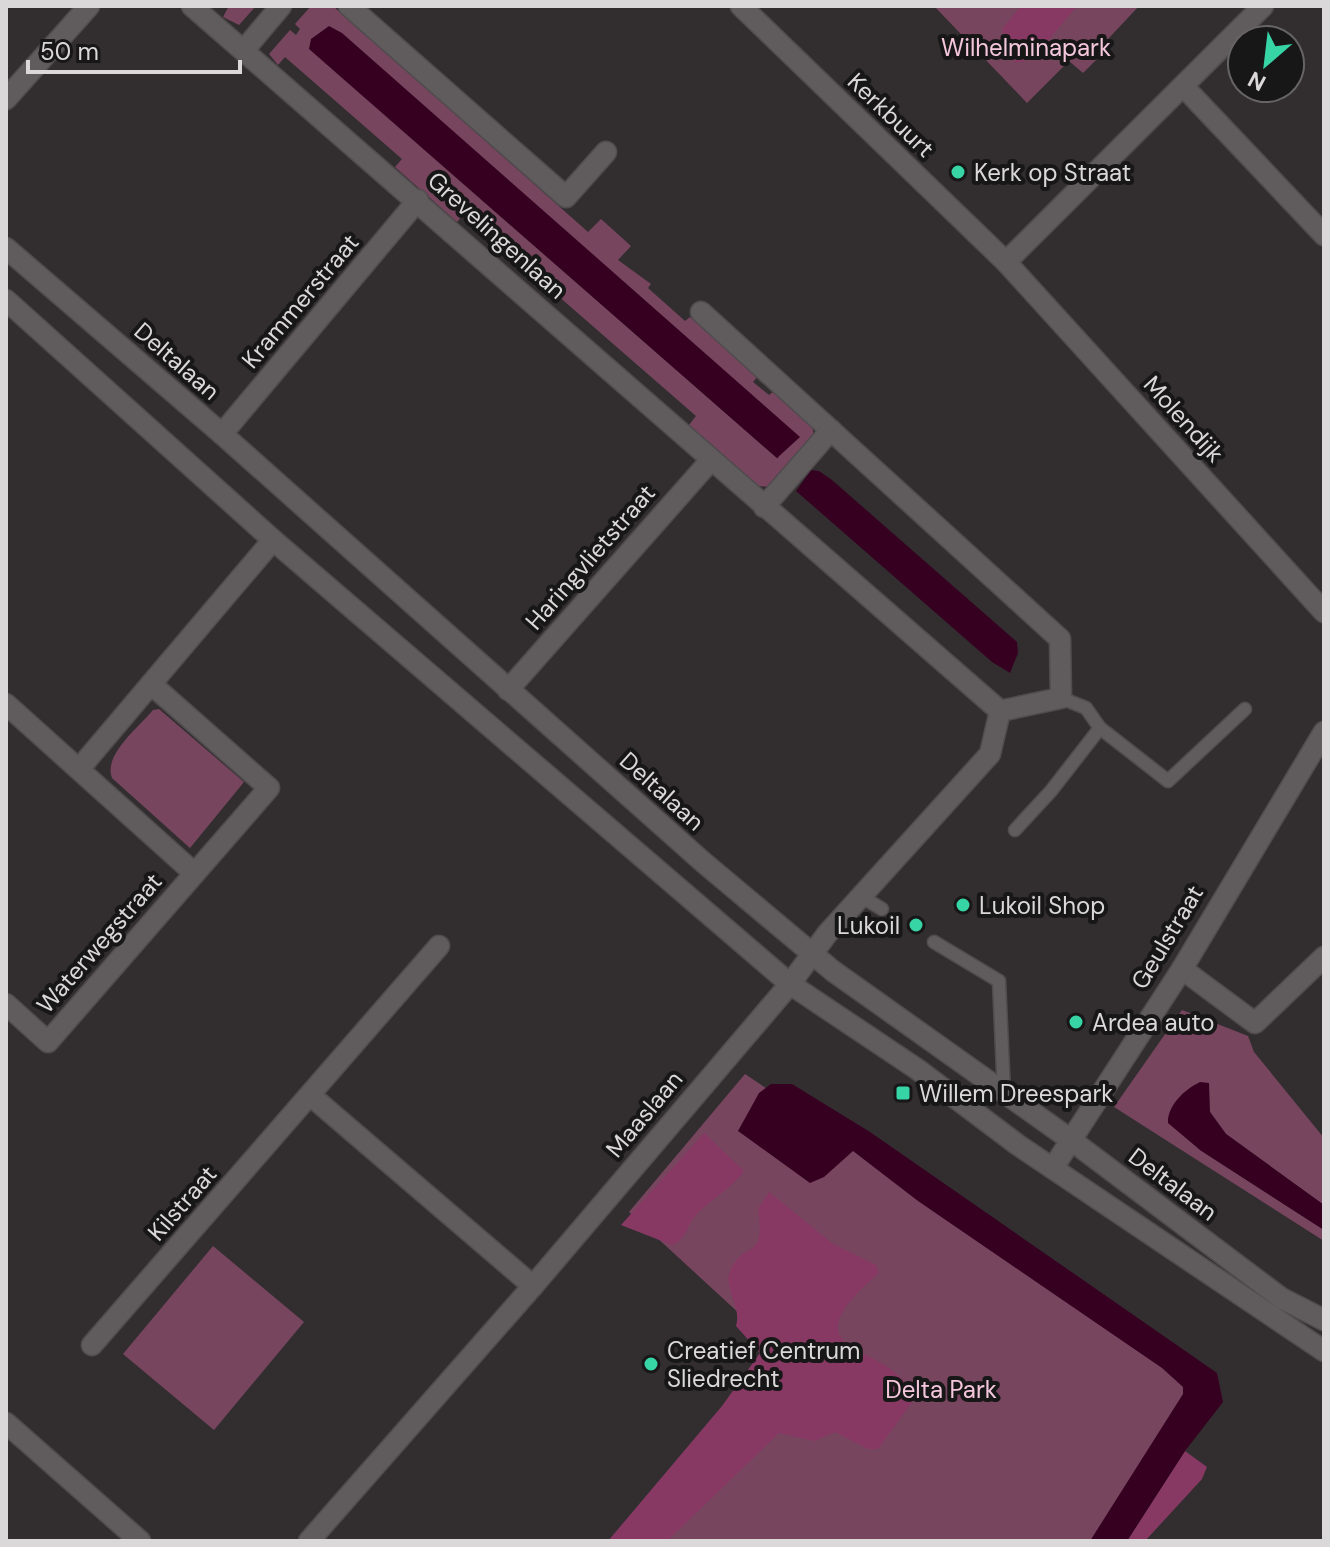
<svg xmlns="http://www.w3.org/2000/svg" width="1330" height="1547" font-family="'DM Sans',sans-serif">
<style>
.green{fill:#78455f;fill-rule:evenodd}
.forest{fill:#873964}
.water{fill:#360021}
.lines{fill:none;stroke-linecap:round;stroke-linejoin:round}
.service-casing{stroke:#504c4e;stroke-width:15}
.minor-casing{stroke:#504c4e;stroke-width:23}
.tertiary-casing{stroke:#504c4e;stroke-width:23}
.service{stroke:#605b5d;stroke-width:12}
.minor{stroke:#605b5d;stroke-width:20}
.tertiary{stroke:#605b5d;stroke-width:20}
.poi-dot{fill:#37d4a6;stroke:#181717;stroke-width:3}
.labels{text-anchor:middle;dominant-baseline:central;stroke-width:8;stroke-linejoin:round;paint-order:stroke}
.park-label{font-size:24px;fill:#f5c7dd;stroke:#181717}
.street-label{font-size:24px;fill:#dbd8d9;stroke:#181717}
.poi-label{font-size:24px;fill:#dbd8d9;stroke:#181717;text-anchor:start}
</style>
<rect width="100%" height="100%" fill="#322e30"/>
<!-- green -->
<g class="green">
<polygon points="229,6 256,6 239,25 223,17"/>
<path d="M311,6H333L588,232L601,219L631,246L618,260L651,284L648,288L685,321L690,317L758,376L753,382L769,395L774,391L812,424L814,438L770,487L759,486L689,425L696,416L464,214L457,222L395,167L402,159L285,57L278,65L269,54L290,30L296,35L300,29L295,24ZM309,49L779,458H777Z"/>
<polygon points="934,6 1139,6 1093,55 1096,60 1083,73 1069,61 1027,103"/>
<path d="M159,709L244,782L190,848L112,778C103,755 139,727 153,710Z"/>
<polygon points="1182,1010 1248,1036 1254,1052 1324,1138 1324,1205 1226,1134 1210,1112 1200,1083 1182,1094 1200,1150 1324,1230 1324,1241 1114,1107"/>
<polygon points="745,1074 1220,1395 1120,1541 636,1541 791,1361 629,1212"/>
<polygon points="213,1246 304,1322 214,1430 123,1354"/>
</g>
<!-- forest -->
<g class="forest">
<polygon points="1021,6 1077,6 1033,58 1016,63 1002,29"/>
<path d="M704,1133L744,1171C731,1190 711,1198 696,1215C687,1225 686,1240 672,1245L621,1225Z"/>
<path d="M769,1192L833,1244L876,1265L879,1273C772,1364 907,1340 912,1402L878,1449H868L835,1432L814,1441L779,1433L667,1541H608L722,1406L760,1353L736,1326C742,1306 723,1289 730,1271C745,1238 766,1263 758,1209Z"/>
<polygon points="1185,1451 1207,1467 1202,1479 1145,1541 1127,1541"/>
</g>
<!-- water -->
<g class="water">
<polygon points="329,26 342,33 800,437 777,458 309,49 311,39"/>
<polygon points="811,470 819,471 832,480 1017,642 1018,653 1010,673 992,662 796,491"/>
<path d="M1200,1082L1209,1083L1210,1112L1226,1134L1324,1205V1230L1200,1150L1168,1123C1167,1106 1185,1089 1200,1082Z"/>
<polygon points="771,1084 792,1084 870,1132 1217,1373 1223,1402 1185,1451 1127,1541 1090,1541 1183,1394 1183,1387 1162,1368 918,1201 853,1151 824,1177 810,1183 738,1131 759,1093"/>
</g>
<g class="lines">
<!-- service casing -->
<g class="service-casing">
<g id="service">
<polyline points="1100,728 1168,781 1245,709"/>
<polyline points="1015,830 1051,791 1100,728 1086,708 1061,698"/>
<polyline points="862,897 882,909"/>
<polyline points="934,942 999,981 1004,1094"/>
</g>
</g>
<!-- minor casing -->
<g class="minor-casing">
<g id="minor">
<polyline points="192,6 1000,711 1061,698 1060,639 701,312"/>
<polyline points="349,6 566,197 606,152"/>
<polyline points="741,6 1006,262 1324,612"/>
<polyline points="244,50 281,6"/>
<polyline points="1183,86 1324,235"/>
<polyline points="6,99 89,6"/>
<polyline points="1006,262 1263,6"/>
<polyline points="222,434 418,200"/>
<polyline points="764,507 831,430"/>
<polyline points="508,690 711,460"/>
<polyline points="6,704 194,873"/>
<polyline points="79,769 273,540"/>
<polyline points="1182,969 1255,1023 1324,957"/>
<polyline points="6,1004 48,1042 269,788 151,684"/>
<polyline points="310,1095 533,1286"/>
<polyline points="1053,1168 1182,969 1324,732"/>
<polyline points="92,1345 439,946"/>
<polyline points="6,1423 140,1541"/>
<polyline points="309,1541 533,1286 790,984 827,934 990,754 1000,711"/>
</g>
</g>
<!-- tertiary casing -->
<g class="tertiary-casing">
<g id="tertiary">
<polyline points="6,248 222,434 703,862 833,971 1071,1140 1281,1298 1324,1320"/>
<polyline points="6,300 273,540 790,984 917,1069 1018,1145 1324,1351"/>
</g>
</g>
<!-- service -->
<use href="#service" class="service"/>
<!-- minor -->
<use href="#minor" class="minor"/>
<!-- tertiary -->
<use href="#tertiary" class="tertiary"/>
</g>
<!-- markers -->
<g class="poi-dot">
<circle cx="958" cy="172" r="8"/>
<circle cx="963" cy="905" r="8"/>
<circle cx="916" cy="925" r="8"/>
<circle cx="1076" cy="1022" r="8"/>
<rect x="895" y="1085" width="16" height="16" rx="4"/>
<circle cx="651" cy="1364" r="8"/>
</g>
<g class="labels">
<!-- park labels -->
<g class="park-label">
<text x="1026" y="47">Wilhelminapark</text>
<text x="941" y="1389">Delta Park</text>
</g>
<!-- street labels -->
<g class="street-label">
<text transform="translate(891 115) rotate(44)">Kerkbuurt</text>
<text transform="translate(497 235) rotate(42)">Grevelingenlaan</text>
<text transform="translate(300 301) rotate(-50)">Krammerstraat</text>
<text transform="translate(177 361) rotate(41)">Deltalaan</text>
<text transform="translate(1184 419) rotate(48)">Molendijk</text>
<text transform="translate(590 557) rotate(-49)">Haringvlietstraat</text>
<text transform="translate(662 791) rotate(42)">Deltalaan</text>
<text transform="translate(1167 937) rotate(-59)">Geulstraat</text>
<text transform="translate(99 943) rotate(-49)">Waterwegstraat</text>
<text transform="translate(644 1114) rotate(-50)">Maaslaan</text>
<text transform="translate(1173 1184) rotate(37)">Deltalaan</text>
<text transform="translate(182 1203) rotate(-49)">Kilstraat</text>
</g>
<!-- poi labels -->
<g class="poi-label">
<text x="974" y="172">Kerk op Straat</text>
<text x="979" y="905">Lukoil Shop</text>
<text x="900" y="925" text-anchor="end">Lukoil</text>
<text x="1092" y="1022">Ardea auto</text>
<text x="919" y="1093">Willem Dreespark</text>
<text x="667" y="1350">Creatief Centrum<tspan x="667" dy="28">Sliedrecht</tspan></text>
</g>
</g>
<!-- border -->
<rect width="1330" height="1547" fill="none" stroke="#dbd8d9" stroke-width="16"/>
<!-- north arrow -->
<g transform="translate(1266 64) rotate(208)"><circle r="38" fill="#181717" stroke="#666465" stroke-width="2"/>
<path d="M0-6L14 30L0 20L-14 30Z" fill="#37d4a6"/>
<text y="-12" font-size="22" font-weight="bold" text-anchor="middle" fill="#dbd8d9">N</text>
</g>
<!-- scale -->
<path d="M28 60v12h212v-12" fill="none" stroke="#dbd8d9" stroke-width="4"/>
<text x="40" y="60" font-size="24" fill="#dbd8d9" stroke="#181717" stroke-width="6" paint-order="stroke">50 m</text>
</svg>
